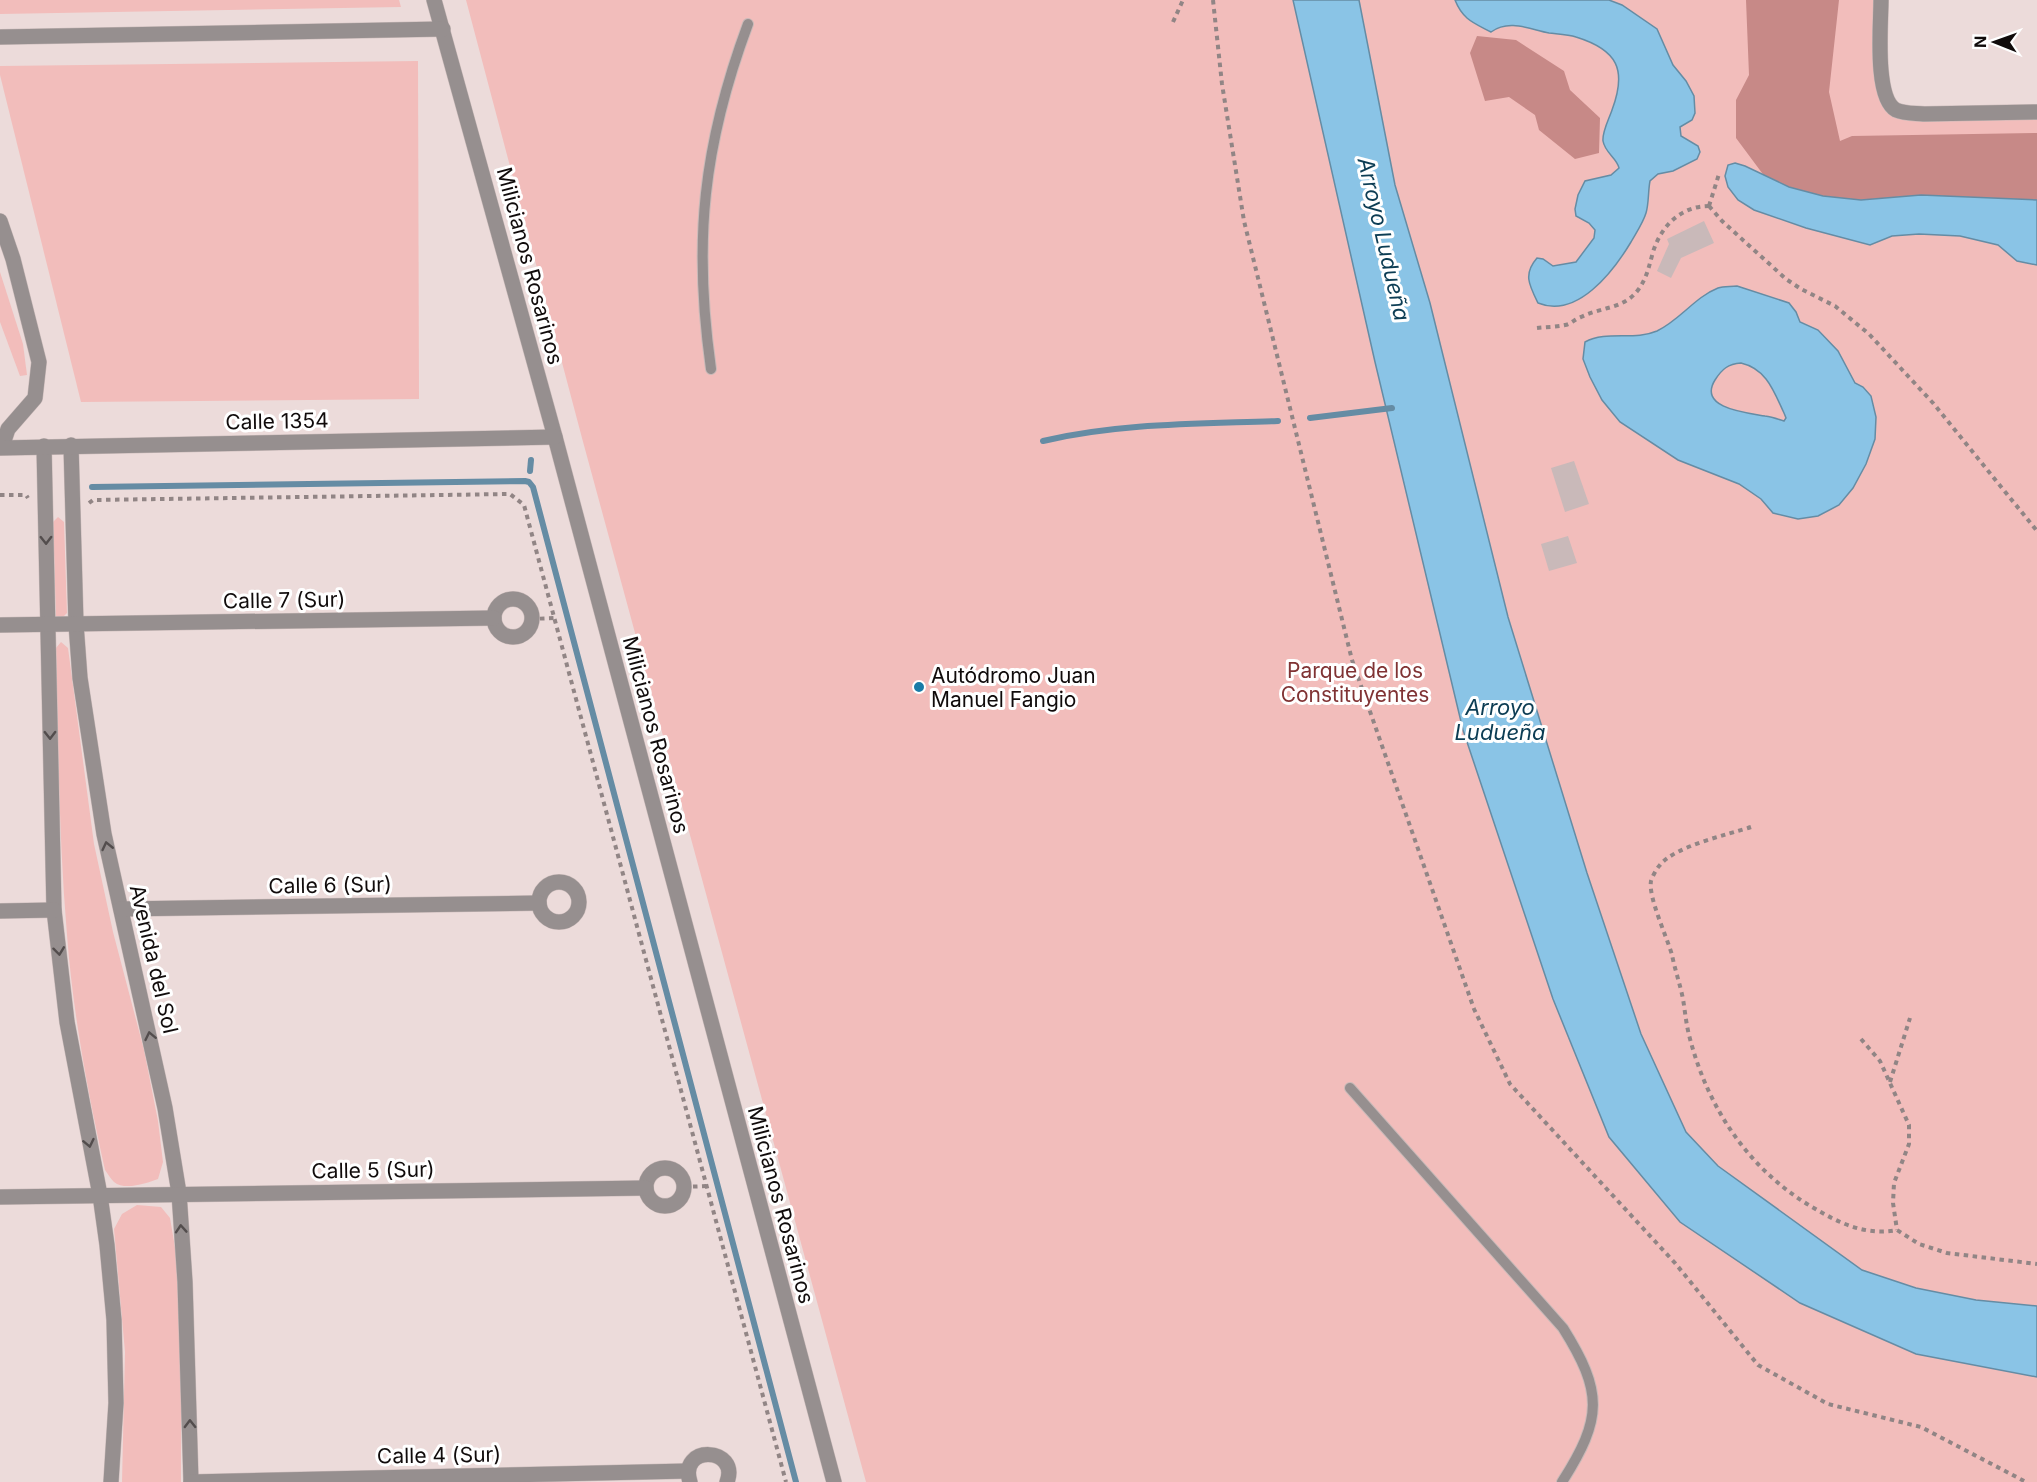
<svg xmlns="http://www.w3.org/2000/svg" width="2037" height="1482" font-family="Inter,sans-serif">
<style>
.green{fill:#f2bdbb}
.forest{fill:#c78987}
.water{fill:#8ac4e6;stroke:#658ca4;stroke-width:1.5;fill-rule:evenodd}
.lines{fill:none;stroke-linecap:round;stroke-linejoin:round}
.stream{stroke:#658ca4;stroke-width:6}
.building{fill:#c9b9b9}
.lane-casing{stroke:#c9bab9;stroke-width:12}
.street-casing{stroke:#c9bab9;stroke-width:16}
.path{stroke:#918585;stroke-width:4;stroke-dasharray:4.5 4.5;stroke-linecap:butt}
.lane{stroke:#968f8f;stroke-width:10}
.street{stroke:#968f8f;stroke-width:15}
.oneway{stroke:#534d4d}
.poi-dot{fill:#197ba7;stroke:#fff;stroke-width:2}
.labels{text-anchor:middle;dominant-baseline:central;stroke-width:6;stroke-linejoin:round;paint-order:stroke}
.street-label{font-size:21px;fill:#100b0b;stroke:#fff}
.park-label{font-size:21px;fill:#803334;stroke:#fff}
.poi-label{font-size:21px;fill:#100b0b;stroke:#fff;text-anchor:start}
.water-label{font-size:22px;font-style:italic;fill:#0c3d54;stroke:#fff}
</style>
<rect width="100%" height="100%" fill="#ecdbda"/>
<!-- green -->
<g class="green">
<polygon points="0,0 399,0 401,7 0,14"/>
<polygon points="466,0 1881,0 1882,84 1895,109 2037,112 2037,1482 866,1482 582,438"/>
<polygon points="418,61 419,399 81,402 0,75 0,66"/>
<polygon points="0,272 23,344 27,375 20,376 0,322"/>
<polygon points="58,517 64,522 67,613 61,619 56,616 53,522"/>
<path d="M61,642L68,648L94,844L113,932L144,1050L158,1121L163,1162L158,1179C147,1183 125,1191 114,1182C111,1179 108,1174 105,1170C88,1093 73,1014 67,935C59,840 58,744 56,648Z"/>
<polygon points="137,1205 161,1207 170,1218 177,1259 181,1363 181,1482 122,1482 125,1352 114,1229 122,1214"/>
</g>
<!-- forest -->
<g class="forest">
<polygon points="1746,0 1839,0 1829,92 1840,141 1852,136 2037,133 2037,200 1921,195 1861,200 1823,196 1789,187 1765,177 1736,138 1736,100 1749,75"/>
<polygon points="1477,36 1516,40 1564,71 1570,90 1600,118 1599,153 1575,159 1539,130 1535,115 1509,97 1485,101 1470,53"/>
</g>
<!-- water -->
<g class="water">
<polygon points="1293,0 1359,0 1395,185 1430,303 1508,617 1587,873 1641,1034 1686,1132 1718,1166 1862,1270 1916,1288 1976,1300 2037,1306 2037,1377 1916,1354 1800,1303 1680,1222 1609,1137 1553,999 1463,730 1375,362"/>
<path d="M1455,0H1609L1622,5L1657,29L1673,65L1686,81L1694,96L1695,113L1692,120L1680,127L1681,136L1698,146L1700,152L1697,159L1673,171L1658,174L1650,181C1648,191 1649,203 1646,213C1643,223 1636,233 1631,242C1613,272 1577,319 1538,303C1529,285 1523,274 1537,258L1543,259L1553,266L1576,262L1594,238L1595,230L1589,223L1576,216L1575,209L1578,195L1585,181L1611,175L1619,168C1617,158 1605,153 1603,141C1602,132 1609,119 1612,110C1627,70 1618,50 1576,37C1568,34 1558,34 1549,33C1529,29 1509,19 1491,32C1474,23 1463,20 1455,0Z"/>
<polygon points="1735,163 1745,166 1789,187 1823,196 1861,200 1921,195 2037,200 2037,265 2017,261 1998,245 1960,236 1919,234 1892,236 1870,245 1806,228 1754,210 1738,200 1728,187 1725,176 1728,165"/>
<path d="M1737,286L1789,303L1796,312L1800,322L1818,330L1838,351L1855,383L1863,387L1871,396L1876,417L1875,439L1866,464L1853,488L1839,505L1818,516L1798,519L1773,513L1761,499L1739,484L1678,460L1620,422L1602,400L1590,377L1583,359L1585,342C1607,330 1634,341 1657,331C1680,320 1695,297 1718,288C1724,286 1731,287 1737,286ZM1741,363C1767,369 1774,392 1784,413L1786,418L1784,421C1778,419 1772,417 1765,416C1749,413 1697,409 1715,380C1722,369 1728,364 1741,363Z"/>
</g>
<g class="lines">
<!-- stream -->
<g class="stream">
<polyline points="1310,418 1392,408"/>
<path d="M1043,441C1119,423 1200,424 1278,421"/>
<polyline points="530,471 531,460"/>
<polyline points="92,487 525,481 529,482 533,487 796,1482"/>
</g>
</g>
<!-- building -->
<g class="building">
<polygon points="1704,221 1714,243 1681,258 1671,278 1657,271 1669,244 1667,239"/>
<polygon points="1574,461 1589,504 1565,512 1551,468"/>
<polygon points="1568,536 1577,563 1549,571 1541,544"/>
</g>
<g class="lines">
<!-- lane casing -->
<g class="lane-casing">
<g id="lane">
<path d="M711,369C693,242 703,145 748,24"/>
<path d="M1350,1088L1563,1328C1603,1392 1603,1418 1562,1482"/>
</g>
</g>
<!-- street casing -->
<g class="street-casing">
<g id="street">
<polyline points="434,0 555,437 834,1482"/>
<path d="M1881,0C1881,23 1874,98 1896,110C1905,114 1915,113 1924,114L2037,112"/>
<polyline points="0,37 443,29"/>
<polyline points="0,221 13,259 39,362 35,398 8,429 2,447"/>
<polyline points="71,445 76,624 80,678 104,834 165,1108 179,1193 185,1282 191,1482"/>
<polyline points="44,446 54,910 67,1022 100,1195 107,1245 114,1320 116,1403 111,1482"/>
<polyline points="0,448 555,437"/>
<circle cx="513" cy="618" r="19"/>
<polyline points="0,625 494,618"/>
<circle cx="559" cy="902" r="20"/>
<polyline points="121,909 539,903"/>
<polyline points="0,911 54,910"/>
<circle cx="665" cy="1187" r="19"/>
<polyline points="0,1197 646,1188"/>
<polyline points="191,1482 688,1471"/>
<path d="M690,1482C678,1444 740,1447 727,1482"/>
</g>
</g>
<!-- path -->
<g class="path">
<polyline points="1213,0 1222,84 1244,221 1352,660 1474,1009 1510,1084 1675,1263 1758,1365 1828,1404 1921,1427 2026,1482"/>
<polyline points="1173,22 1183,0"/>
<polyline points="1709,206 1722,221 1786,279 1801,289 1835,306 1869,334 1933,403 2037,531"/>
<polyline points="1709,206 1719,174"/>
<path d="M1537,328C1546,327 1556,327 1565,325C1571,324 1575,319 1581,317C1601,307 1624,309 1638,290C1647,278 1649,266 1653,252C1661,226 1681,206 1709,206"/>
<polyline points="0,495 26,495 28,498"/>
<polyline points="89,503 93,500 510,494 524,505 786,1482"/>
<polyline points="531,619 555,618"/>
<path d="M1751,827C1727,835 1675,846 1660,865C1657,868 1652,877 1651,881C1648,897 1667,937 1672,955C1675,970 1680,984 1683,999C1685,1011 1686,1023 1689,1035C1707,1107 1748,1169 1812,1207C1839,1223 1865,1236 1897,1230L1919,1244L1947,1253L2037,1264"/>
<polyline points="1861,1039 1880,1061 1909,1125 1909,1144 1894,1183 1893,1203 1897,1230"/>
<polyline points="1890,1082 1910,1018"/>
<polyline points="684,1187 707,1186"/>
</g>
<!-- lane -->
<use href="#lane" class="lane"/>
<!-- street -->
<use href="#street" class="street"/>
</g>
<!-- one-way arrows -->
<defs><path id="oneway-chevron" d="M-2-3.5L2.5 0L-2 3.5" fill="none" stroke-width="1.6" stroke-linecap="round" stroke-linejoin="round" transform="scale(1.5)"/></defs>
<g class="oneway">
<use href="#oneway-chevron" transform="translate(46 540) rotate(89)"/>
<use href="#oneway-chevron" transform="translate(50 735) rotate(89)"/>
<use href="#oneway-chevron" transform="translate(107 846) rotate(-103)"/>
<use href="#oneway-chevron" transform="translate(59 951) rotate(83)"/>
<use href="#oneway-chevron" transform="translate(150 1036) rotate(-102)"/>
<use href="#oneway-chevron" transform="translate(89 1143) rotate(78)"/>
<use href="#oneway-chevron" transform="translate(181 1229) rotate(-94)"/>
<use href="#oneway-chevron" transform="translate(190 1424) rotate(-91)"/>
</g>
<!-- markers -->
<circle class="poi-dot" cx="919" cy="687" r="6"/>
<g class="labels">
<!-- street labels -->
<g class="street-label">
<text transform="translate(530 266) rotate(75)">Milicianos Rosarinos</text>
<text transform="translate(277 421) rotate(-1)">Calle 1354</text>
<text transform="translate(284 600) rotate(-1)">Calle 7 (Sur)</text>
<text transform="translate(656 735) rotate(75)">Milicianos Rosarinos</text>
<text transform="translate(330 885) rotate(-1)">Calle 6 (Sur)</text>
<text transform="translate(154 959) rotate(77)">Avenida del Sol</text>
<text transform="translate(373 1170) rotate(-1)">Calle 5 (Sur)</text>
<text transform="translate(781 1205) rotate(75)">Milicianos Rosarinos</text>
<text transform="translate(439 1455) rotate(-1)">Calle 4 (Sur)</text>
</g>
<!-- park labels -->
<g class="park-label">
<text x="1355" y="670">Parque de los<tspan x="1355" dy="24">Constituyentes</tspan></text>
</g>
<!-- poi labels -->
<g class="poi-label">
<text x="931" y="675">Autódromo Juan<tspan x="931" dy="24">Manuel Fangio</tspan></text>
</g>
<!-- water labels -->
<g class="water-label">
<text transform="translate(1384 239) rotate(77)">Arroyo Ludueña</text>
<text x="1500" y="707">Arroyo<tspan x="1500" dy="25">Ludueña</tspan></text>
</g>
</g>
<!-- north arrow -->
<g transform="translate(1995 42) rotate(271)" stroke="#ffffff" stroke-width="4.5" paint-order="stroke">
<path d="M0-4.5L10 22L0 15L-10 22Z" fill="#100b0b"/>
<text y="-9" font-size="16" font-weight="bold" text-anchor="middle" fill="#100b0b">N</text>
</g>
</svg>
